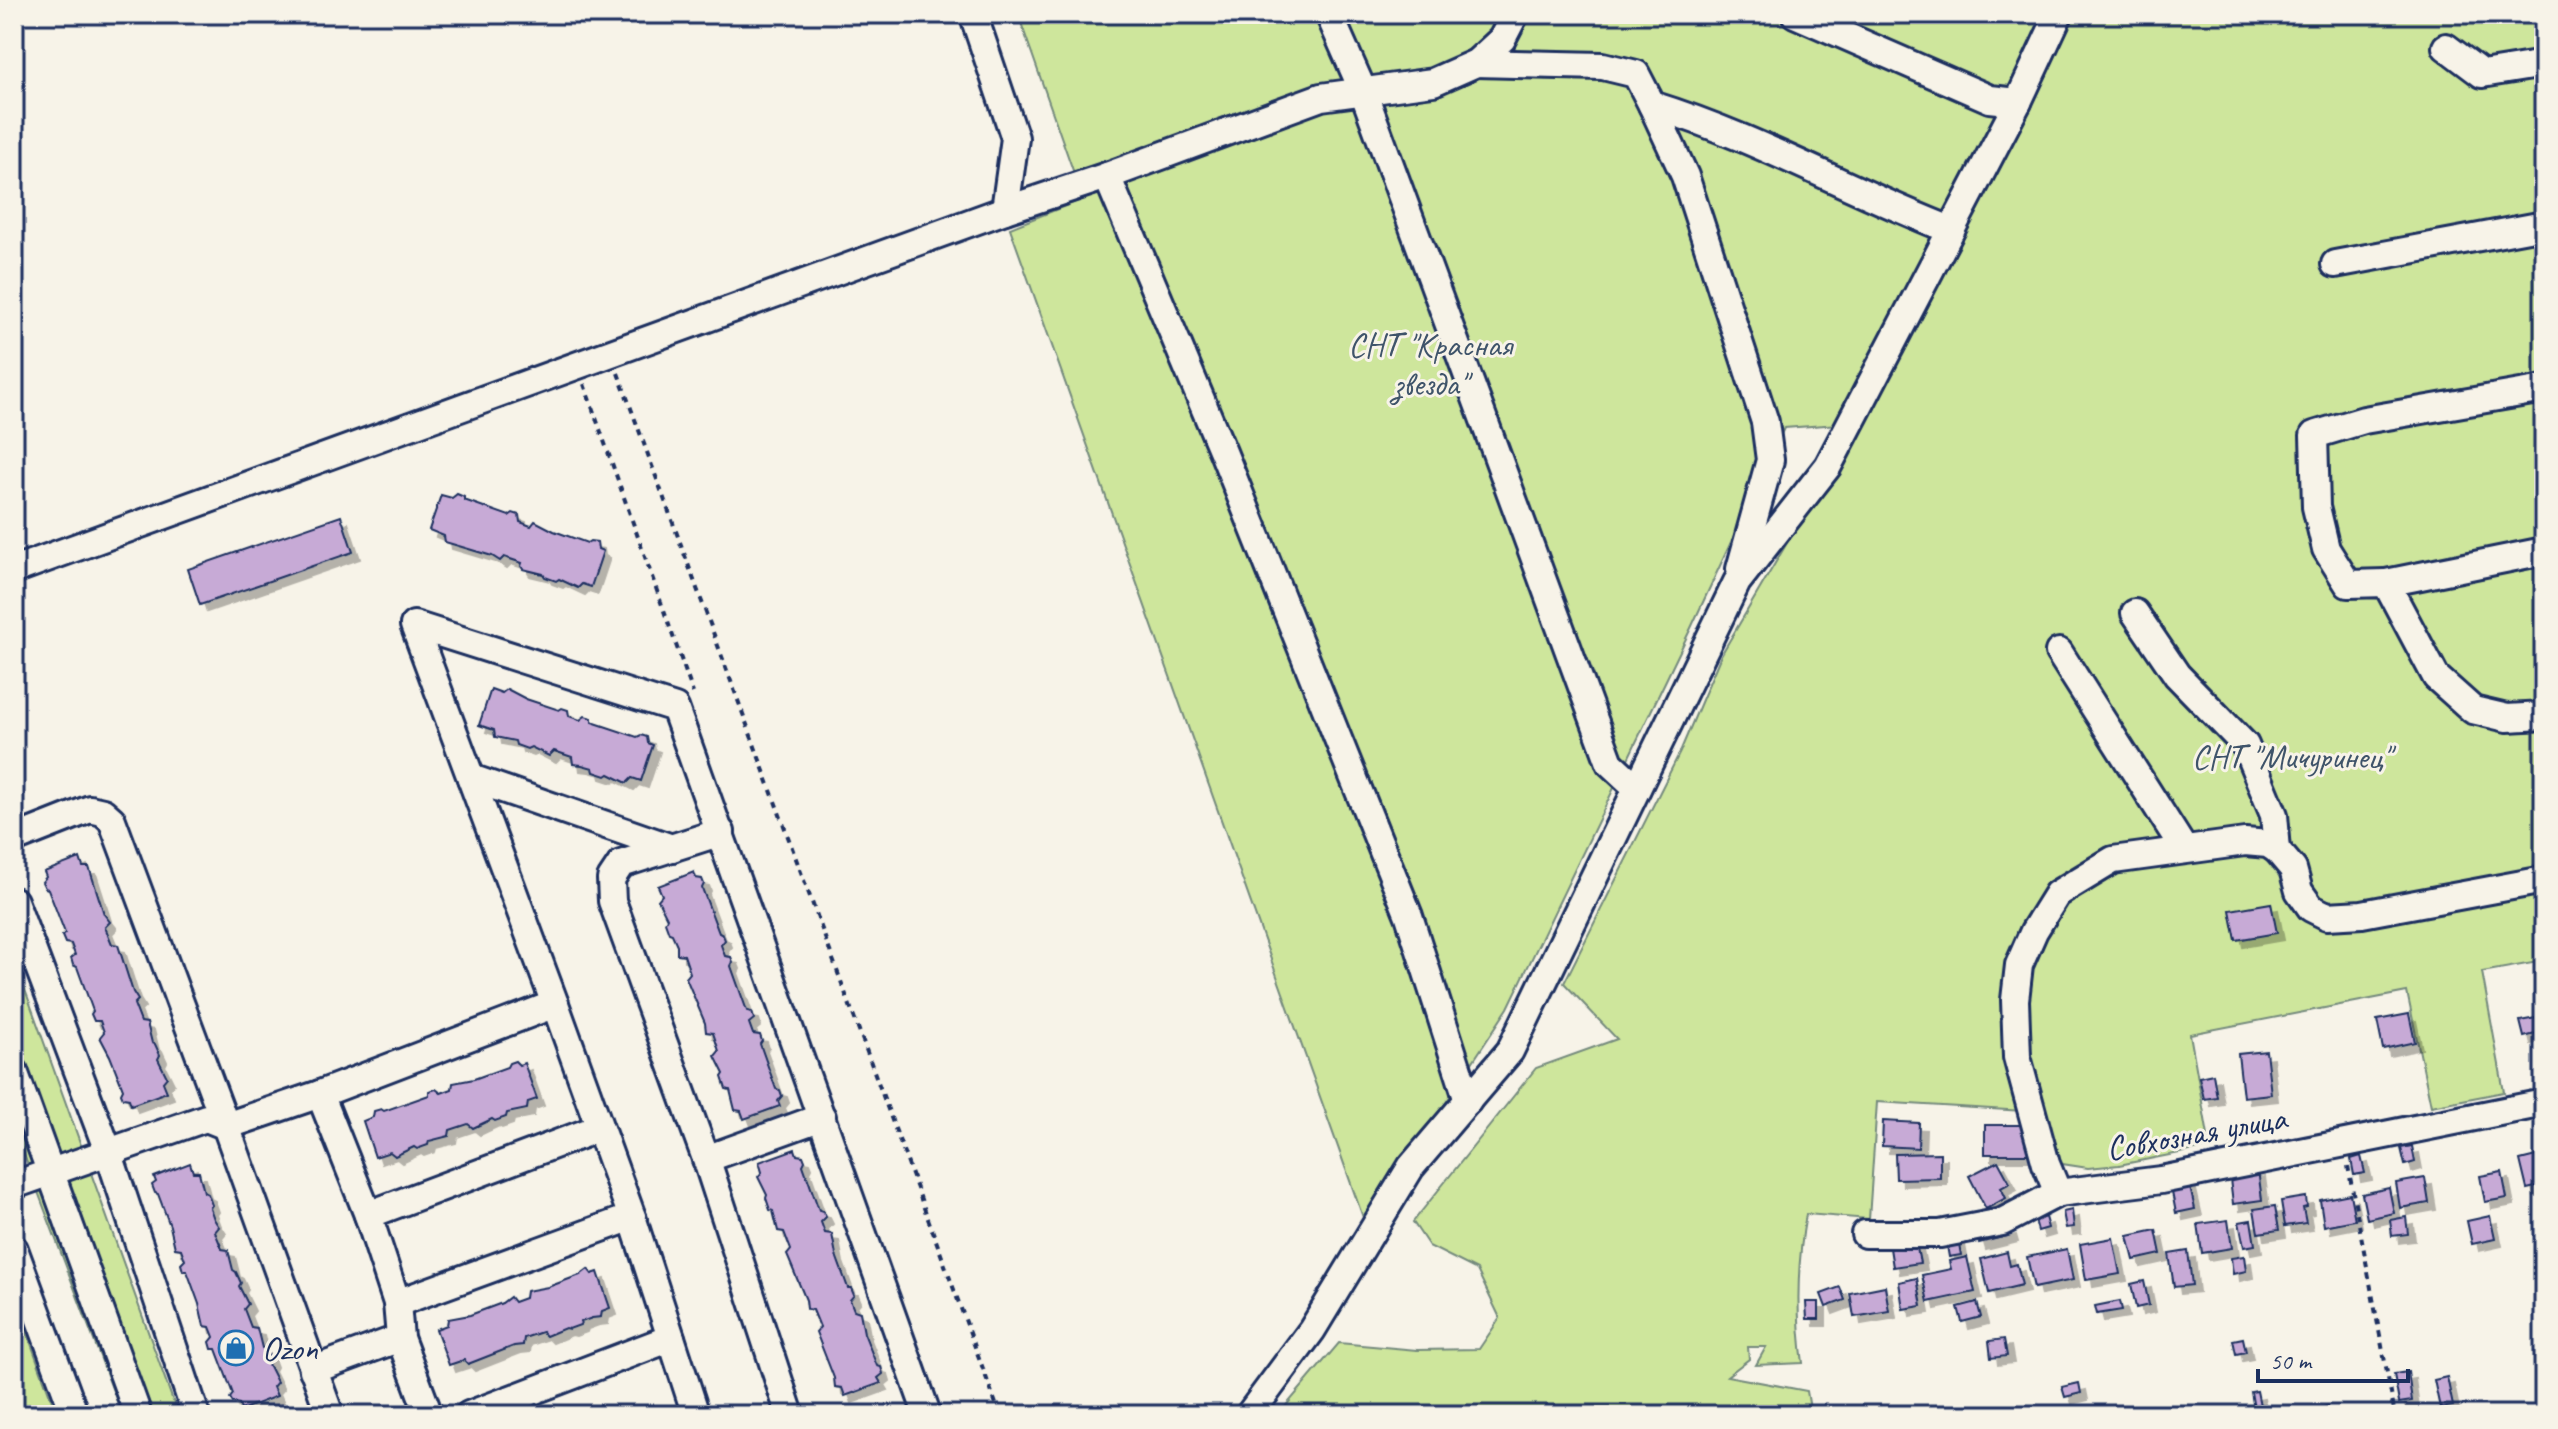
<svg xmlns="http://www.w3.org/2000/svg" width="2558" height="1429" font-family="Caveat,sans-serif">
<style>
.green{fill:#cee69c;stroke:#748a7d;stroke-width:2}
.building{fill:#c7aad6;stroke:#1b2f5e;stroke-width:2;filter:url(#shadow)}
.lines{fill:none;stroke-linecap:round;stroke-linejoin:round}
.minor-casing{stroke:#1b2f5e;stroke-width:32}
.path{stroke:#1b2f5e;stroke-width:4;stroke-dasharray:6 6;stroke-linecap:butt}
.minor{stroke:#f7f3e8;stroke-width:26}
.labels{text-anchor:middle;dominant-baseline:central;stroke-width:6;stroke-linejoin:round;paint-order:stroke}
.park-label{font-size:34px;fill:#3f546a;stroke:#f7f3e8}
.street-label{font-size:34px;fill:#1b2f5e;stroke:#f7f3e8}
.poi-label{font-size:34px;fill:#1b2f5e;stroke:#f7f3e8;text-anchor:start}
</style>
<defs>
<filter id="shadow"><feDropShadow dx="7" dy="7" stdDeviation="0" flood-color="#0004"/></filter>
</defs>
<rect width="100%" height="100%" fill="#f7f3e8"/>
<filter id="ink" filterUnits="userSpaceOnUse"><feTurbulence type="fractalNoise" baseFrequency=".0125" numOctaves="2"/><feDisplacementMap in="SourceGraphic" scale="16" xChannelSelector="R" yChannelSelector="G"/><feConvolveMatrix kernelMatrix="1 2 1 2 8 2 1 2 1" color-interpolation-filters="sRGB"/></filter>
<g filter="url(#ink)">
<!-- green -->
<g class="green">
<polygon points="1018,14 2045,14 2004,101 1839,424 1784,428 1691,628 1508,1008 1424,1136 1364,1220 1010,228 1083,199"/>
<path d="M2066,14H2544V961L2482,972L2504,1092L2431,1106L2407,992L2190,1034L2210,1147L2119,1165L2088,1168L2056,1163L2040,1112L1877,1102L1869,1219L1806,1214C1797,1264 1796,1313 1803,1363L1756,1365L1766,1347H1748L1749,1359L1727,1376L1807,1391L1811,1415H1278L1339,1343L1417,1350L1479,1349L1500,1318L1477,1270L1429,1246L1413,1222L1536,1068L1617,1039L1564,983L1680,752L1721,655L1837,458Z"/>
<polygon points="14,959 178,1415 122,1415 14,1128"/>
<polygon points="14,1297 57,1415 14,1415"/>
</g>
<!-- building -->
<g class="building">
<polygon points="457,494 464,497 464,500 509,516 513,513 519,515 520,522 531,526 535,521 554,531 587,543 590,541 597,542 598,549 603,551 591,587 582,584 578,588 559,579 556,581 545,577 543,574 523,569 521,566 522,563 504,557 500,561 492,556 445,542 444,536 429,530 441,495 452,498"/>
<polygon points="341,516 353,552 200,605 188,569"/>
<polygon points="491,689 502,693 507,689 526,699 559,710 562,708 568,710 569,716 580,720 585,716 592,718 592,722 637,737 641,735 647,737 648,743 653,745 641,781 632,778 627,783 609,774 606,776 594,772 593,768 582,765 573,764 572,757 554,751 549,756 531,747 527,749 516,745 515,741 495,737 494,730 479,725"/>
<polygon points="80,858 83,867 89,867 104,914 110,922 105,927 112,944 118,945 133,992 138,1000 134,1004 141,1022 147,1023 152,1043 155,1044 160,1055 158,1059 167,1077 163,1082 167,1092 131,1105 129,1099 123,1098 121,1093 123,1089 110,1056 100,1037 104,1032 100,1021 94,1021 91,1014 93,1011 77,967 73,965 71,958 75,955 71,944 65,943 62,936 65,933 48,889 45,888 42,882 46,877 44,872"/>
<polygon points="694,872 696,878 702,879 704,884 702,888 719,933 723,935 725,940 721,945 725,956 731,957 733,962 731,966 747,1011 752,1012 754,1019 749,1023 753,1034 760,1035 762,1041 760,1044 776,1089 780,1090 782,1096 778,1101 780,1106 744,1119 741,1111 735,1110 730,1090 726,1089 722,1077 724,1074 715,1056 719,1051 713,1033 706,1032 705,1023 686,978 690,973 684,955 677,954 677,945 672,934 669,933 665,922 667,918 658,900 662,895 658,886"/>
<polygon points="2271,903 2277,933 2236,940 2230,910"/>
<polygon points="2409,1014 2415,1042 2383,1049 2377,1020"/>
<polygon points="2536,1018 2539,1033 2524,1037 2520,1021"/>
<polygon points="2266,1051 2271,1094 2243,1097 2238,1054"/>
<polygon points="515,1061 519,1065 524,1063 537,1099 528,1102 527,1109 507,1113 506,1117 495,1121 492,1119 473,1128 468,1124 450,1130 449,1136 429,1141 428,1145 417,1149 414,1147 395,1156 390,1152 375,1157 363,1121 373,1117 374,1111 381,1109 384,1111 429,1095 429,1091 436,1089 441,1093 452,1089 453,1083 474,1079 507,1067 509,1063"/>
<polygon points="2213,1074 2217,1097 2204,1099 2199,1077"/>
<polygon points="1883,1121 1919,1123 1918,1148 1882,1146"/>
<rect x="1985" y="1125" width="45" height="29"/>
<polygon points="2412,1146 2415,1162 2405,1165 2401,1148"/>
<polygon points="795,1149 797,1155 803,1156 805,1161 803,1165 819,1210 823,1211 826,1217 821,1222 825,1233 832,1234 836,1255 848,1288 851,1288 854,1295 850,1300 854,1310 860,1312 864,1333 877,1366 881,1367 883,1374 878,1378 881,1383 845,1396 842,1388 835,1387 834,1378 816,1332 820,1327 813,1310 807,1309 806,1300 787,1255 791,1250 784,1232 778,1231 773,1211 770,1210 766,1198 767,1195 758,1177 762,1172 759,1162"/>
<polygon points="1940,1153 1940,1178 1896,1179 1895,1154"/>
<polygon points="2544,1154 2544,1185 2527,1189 2520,1160"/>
<polygon points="2361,1156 2365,1173 2354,1175 2351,1159"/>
<polygon points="1998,1161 2010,1183 2001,1188 2006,1198 1986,1209 1969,1176"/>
<polygon points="190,1163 193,1172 199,1172 204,1192 208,1194 212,1205 210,1208 214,1219 219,1227 215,1232 222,1249 228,1250 233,1270 236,1272 241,1283 239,1286 248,1304 244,1309 251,1327 257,1328 262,1348 266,1349 270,1360 268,1364 277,1382 273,1387 277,1396 241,1410 239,1404 233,1403 230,1398 233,1394 216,1349 212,1349 210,1342 214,1337 210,1327 204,1326 199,1304 187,1271 183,1271 181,1264 185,1260 181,1249 175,1248 170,1226 158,1194 155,1193 152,1185 156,1182 154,1177"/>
<polygon points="2258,1170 2262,1200 2233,1204 2230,1179 2242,1177 2242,1172"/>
<polygon points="2502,1172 2507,1198 2485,1202 2480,1176"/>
<polygon points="2425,1178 2429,1203 2400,1208 2396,1183"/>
<polygon points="2189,1183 2195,1209 2176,1213 2171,1187"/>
<polygon points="2389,1188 2394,1213 2367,1219 2362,1194"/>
<polygon points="2350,1194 2355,1220 2324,1226 2320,1200"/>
<polygon points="2306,1197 2307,1207 2303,1208 2306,1223 2285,1226 2281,1201"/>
<polygon points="2275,1206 2279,1230 2258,1233 2254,1209"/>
<polygon points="2072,1210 2074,1227 2066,1228 2063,1212"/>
<polygon points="2490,1216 2495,1239 2472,1244 2467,1221"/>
<polygon points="2045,1217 2048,1228 2038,1231 2035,1220"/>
<polygon points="2406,1217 2408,1234 2392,1236 2390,1220"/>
<polygon points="2228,1220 2232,1248 2202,1253 2198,1224"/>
<polygon points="2251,1220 2255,1245 2244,1247 2239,1222"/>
<polygon points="2009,1228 2011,1235 1979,1243 1977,1236"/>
<polygon points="2156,1230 2161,1254 2134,1260 2128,1236"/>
<polygon points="1958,1238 1961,1255 1949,1257 1946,1240"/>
<polygon points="2113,1238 2120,1274 2086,1280 2080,1244"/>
<polygon points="1916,1243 1920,1263 1893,1267 1890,1248"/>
<polygon points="2067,1249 2073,1280 2034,1288 2027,1257"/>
<polygon points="2188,1251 2192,1285 2174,1287 2169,1254"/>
<polygon points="2007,1252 2010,1266 2017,1264 2022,1285 1989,1293 1981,1259"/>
<polygon points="2244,1256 2246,1271 2233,1274 2231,1258"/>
<polygon points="1967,1257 1975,1292 1928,1302 1922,1275 1951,1269 1949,1261"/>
<polygon points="588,1269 592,1274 598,1272 610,1308 602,1311 601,1317 592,1318 581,1322 580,1325 569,1329 565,1328 546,1336 542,1332 524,1338 523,1345 514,1346 468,1364 464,1360 449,1365 436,1329 447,1325 448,1319 470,1315 502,1303 510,1297 514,1302 525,1298 526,1291 548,1287 580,1275"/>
<polygon points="1917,1278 1922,1306 1903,1309 1899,1282"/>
<polygon points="2144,1281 2149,1305 2136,1308 2131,1284"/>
<polygon points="1885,1286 1889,1311 1854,1317 1850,1293"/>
<polygon points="1840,1287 1845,1300 1826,1307 1821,1294"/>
<polygon points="2120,1301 2122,1310 2097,1314 2095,1306"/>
<polygon points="1806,1302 1819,1302 1819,1319 1807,1319"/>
<polygon points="1977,1302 1981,1317 1962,1322 1958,1307"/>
<polygon points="2243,1338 2246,1352 2236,1354 2233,1340"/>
<polygon points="2004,1339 2007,1356 1991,1358 1989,1341"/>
<polygon points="2408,1372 2412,1401 2399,1403 2394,1374"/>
<polygon points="2544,1376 2544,1409 2537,1377"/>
<polygon points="2447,1377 2453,1406 2440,1408 2434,1380"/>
<polygon points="2079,1383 2081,1393 2065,1397 2062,1387"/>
<polygon points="2257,1391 2262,1415 2255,1415 2251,1392"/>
<polygon points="2327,1406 2329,1415 2317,1415 2316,1409"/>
</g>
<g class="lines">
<!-- minor casing -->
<g class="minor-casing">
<g id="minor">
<polyline points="973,14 1015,138 1005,210"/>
<polyline points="1329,14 1363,91 1610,763 1637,788"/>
<polyline points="1795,14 1990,99 2018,102"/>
<polyline points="2446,47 2482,74 2544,64"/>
<path d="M1476,63L1603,66L1636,74L1652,105C1756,137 1850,191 1951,230"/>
<polyline points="1652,105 1685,176 1765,422 1770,460 1740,569"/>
<polyline points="1107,176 1223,452 1409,916 1468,1101"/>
<polyline points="2335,264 2544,225"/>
<polyline points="2544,389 2364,420 2314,435 2316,507 2326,549 2348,584 2386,583 2436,677 2473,710 2507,718 2544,716"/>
<polyline points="14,570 1005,210 1107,176 1321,97 1433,82 1476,63 1502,39 1515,14"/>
<polyline points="2386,583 2544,551"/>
<polyline points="2135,613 2177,675 2245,745 2274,815 2277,850"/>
<polyline points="2059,652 2184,849"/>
<polyline points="471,778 672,848"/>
<polyline points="721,832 621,864 611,879 612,901 709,1167 790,1415"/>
<polyline points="14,839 90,809 103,812 112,820 226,1126 330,1415"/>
<polyline points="14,901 108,1151 196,1415"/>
<polyline points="555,1004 414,625 675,708 925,1408 922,1415"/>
<polyline points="14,1071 138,1415"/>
<polyline points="320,1094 368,1215 397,1303 400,1338 429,1415"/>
<polyline points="706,1159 822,1117"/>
<polyline points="14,1185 206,1118 226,1126 320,1094 555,1004 632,1217 696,1415"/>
<polyline points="2058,1193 2046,1164 2017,1057 2015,1000 2019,965 2034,931 2057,894 2113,860 2245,842 2268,844 2277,850 2293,869 2299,891 2311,908 2327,916 2362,914 2544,880"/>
<polyline points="368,1215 599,1128"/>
<polyline points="1865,1234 1940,1234 2002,1222 2058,1193 2161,1180 2544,1103"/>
<polyline points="14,1249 75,1415"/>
<polyline points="397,1303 632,1217"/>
<polyline points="313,1370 400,1338"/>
<polyline points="469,1415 671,1338"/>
<polyline points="1249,1415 1312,1330 1411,1167 1510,1051 1737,582 1828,466 2018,102 2059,14"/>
</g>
</g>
<!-- path -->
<g class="path">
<polyline points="618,373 1000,1415"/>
<polyline points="584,384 693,693"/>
<polyline points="2348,1166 2395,1415"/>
</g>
<!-- minor -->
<use href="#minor" class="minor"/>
</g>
</g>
<!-- icons -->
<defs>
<g id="shop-ring" transform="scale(1.8)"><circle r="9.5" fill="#f7f3e8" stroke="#1f6fb2" stroke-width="1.5"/><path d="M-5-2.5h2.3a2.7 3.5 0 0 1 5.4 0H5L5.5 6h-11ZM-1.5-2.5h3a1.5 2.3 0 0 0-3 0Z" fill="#1f6fb2"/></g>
</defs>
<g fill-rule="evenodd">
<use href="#shop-ring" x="236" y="1348"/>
</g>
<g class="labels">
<!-- park labels -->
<g class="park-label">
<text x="1430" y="344">СНТ "Красная<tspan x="1430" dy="39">звезда"</tspan></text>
<text x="2291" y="756">СНТ "Мичуринец"</text>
</g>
<!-- street labels -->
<g class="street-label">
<text transform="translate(2196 1133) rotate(-10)">Совхозная улица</text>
</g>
<!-- poi labels -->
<g class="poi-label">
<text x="262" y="1348">Ozon</text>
</g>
</g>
<!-- margin -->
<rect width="2558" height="1429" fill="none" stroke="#f7f3e8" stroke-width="48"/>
<rect x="24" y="24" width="2510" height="1381" fill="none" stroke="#1b2f5e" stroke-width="3" filter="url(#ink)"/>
<!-- scale -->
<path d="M2258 1369v12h150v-12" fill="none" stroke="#1b2f5e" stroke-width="4"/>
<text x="2270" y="1369" font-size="24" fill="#1b2f5e" stroke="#f7f3e8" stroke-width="6" paint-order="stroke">50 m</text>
</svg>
